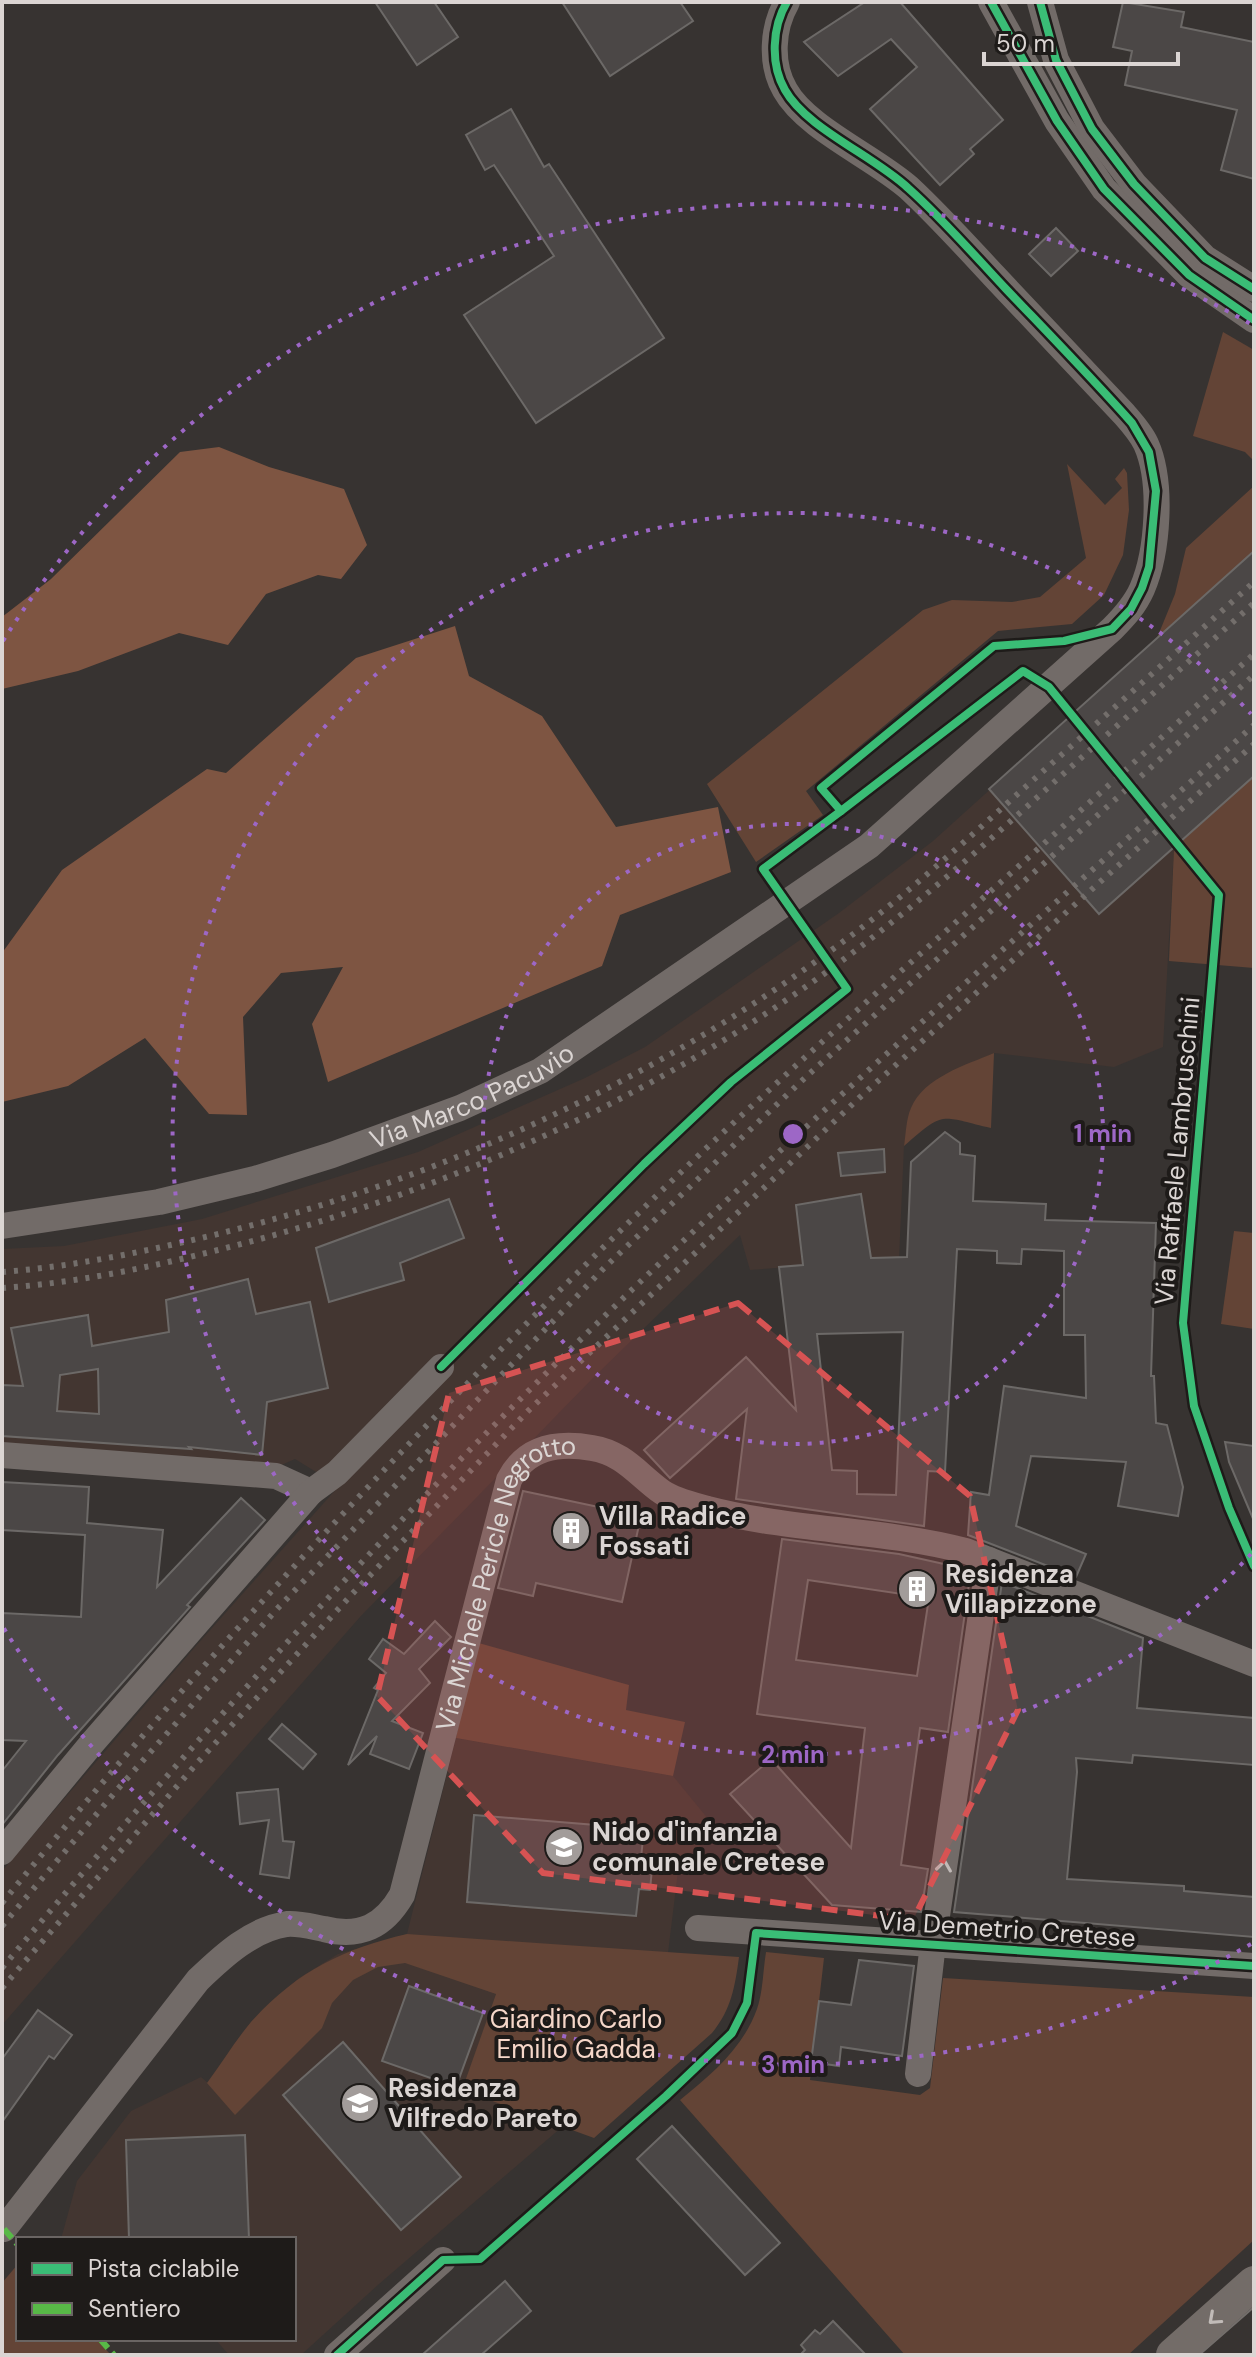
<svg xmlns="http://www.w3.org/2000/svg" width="1256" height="2357" font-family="'DM Sans',sans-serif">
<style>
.built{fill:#433631}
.green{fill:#634436}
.forest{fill:#7e5542}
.building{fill:#4b4746;stroke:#6c6967;stroke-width:2;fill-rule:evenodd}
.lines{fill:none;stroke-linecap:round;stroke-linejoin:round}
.minor{stroke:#726b68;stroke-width:26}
.major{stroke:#736c68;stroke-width:34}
.tram{stroke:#736e6b;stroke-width:2}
.rail{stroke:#736e6b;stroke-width:6;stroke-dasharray:4 8;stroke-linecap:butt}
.quiet{stroke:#58b947;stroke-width:6;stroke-dasharray:12 6;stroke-linecap:butt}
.cycleway-casing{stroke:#1e1b19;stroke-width:13}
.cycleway{stroke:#3abd76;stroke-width:8}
.oneway{stroke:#c1bab8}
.oneway2{stroke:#c1bbb8}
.marked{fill:#d75353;fill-opacity:0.2;stroke:#d75353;stroke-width:6;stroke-dasharray:16 10;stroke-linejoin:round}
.ring{fill:none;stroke:#9d67c6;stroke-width:4;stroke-dasharray:4 8}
.labels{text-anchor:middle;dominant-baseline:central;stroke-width:8;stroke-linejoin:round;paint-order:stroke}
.street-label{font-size:26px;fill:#dbd5d3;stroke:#1e1b19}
.poi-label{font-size:26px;font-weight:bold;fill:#dbd5d3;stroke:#1e1b19;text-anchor:start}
.park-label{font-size:26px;fill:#f6d7c9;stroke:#1e1b19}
.centre{fill:#9d67c6;stroke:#1e1b19;stroke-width:4}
.ring-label{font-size:24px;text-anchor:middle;font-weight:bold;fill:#9d67c6;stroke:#1e1b19;stroke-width:8;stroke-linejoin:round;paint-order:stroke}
</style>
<rect width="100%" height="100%" fill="#373331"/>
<!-- built -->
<g class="built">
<polygon points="1254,551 1254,776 1174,848 1163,1047 1114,1067 994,1053 942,1076 920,1094 911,1109 904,1146 899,1259 750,1270 740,1235 593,1378 360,1617 2,2025 2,1871 195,1647 339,1486 295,1459 245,1481 2,1461 2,1249 64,1246 202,1219 418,1152 585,1078 645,1047 839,913 933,841"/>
<polygon points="456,1738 673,1776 718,1831 679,1863 668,1953 514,1942 463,2090 562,2127 379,2284 301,2355 229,2355 215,2339 294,2339 294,2239 61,2239 77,2181 131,2111 201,2077 208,2083 251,2022 299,1978 338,1954 407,1934"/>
</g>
<!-- green -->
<g class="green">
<polygon points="1223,332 1254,350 1254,461 1245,452 1193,436"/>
<polygon points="1067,464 1105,505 1122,488 1115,479 1124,468 1127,473 1129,510 1123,555 1104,595 1072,624 998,631 806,791 823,815 756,862 707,784 923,610 952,600 1012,602 1040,597 1086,558"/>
<polygon points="1254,486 1254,551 1157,638 1175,594 1186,548"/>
<polygon points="1254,776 1254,968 1169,961 1174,848"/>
<path d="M994,1053L991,1128C939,1116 945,1110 904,1146C906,1134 906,1119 911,1108C924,1077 966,1065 994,1053Z"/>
<polygon points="1234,1231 1254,1233 1254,1329 1221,1324"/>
<polygon points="475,1642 629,1685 626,1710 685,1722 673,1776 456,1738"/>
<path d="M407,1934L739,1957C735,1987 731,2010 712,2033L594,2138L462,2090L496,1994L405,1963L378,1967L353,1980L332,2003L322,2028L235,2115L207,2083C222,2063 235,2041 251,2022C296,1972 342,1949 407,1934Z"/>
<path d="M766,1952L824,1958L810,2080L920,2095L930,2088L943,1978L1254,1997V2240L1128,2355H905L680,2100C712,2074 743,2048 757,2009C763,1992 763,1970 766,1952Z"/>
<polygon points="18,2264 18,2339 96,2339 111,2355 2,2355 2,2283"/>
</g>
<!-- forest -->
<g class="forest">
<polygon points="219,447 269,467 344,489 367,545 341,579 318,575 266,594 228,645 179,633 78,671 2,689 2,617 51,579 180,452"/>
<polygon points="455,626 469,676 542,716 616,827 718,807 731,872 620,915 602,966 328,1082 312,1024 343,967 281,973 243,1017 247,1115 209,1114 145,1038 68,1086 2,1102 2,953 62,870 207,769 226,773 356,658"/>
</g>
<!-- building -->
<g class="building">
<polygon points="375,2 434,2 458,37 417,65"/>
<polygon points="562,2 680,2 693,21 610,76"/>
<polygon points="865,2 900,2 1003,120 970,149 974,154 940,185 870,109 917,67 891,39 838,76 804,42"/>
<polygon points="1123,2 1184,12 1181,27 1254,42 1254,179 1221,170 1237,110 1125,85 1132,51 1113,47"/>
<polygon points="511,109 544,167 549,164 664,338 536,423 464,315 554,256 494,165 485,170 466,135"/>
<polygon points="1056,228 1078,251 1051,276 1029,254"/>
<polygon points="1254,551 1254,776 1099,914 989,789"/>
<path d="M945,1132L960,1143V1154L975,1156L973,1201L1046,1204L1045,1220L1156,1223L1151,1376H1154L1156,1423L1167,1425L1183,1487L1178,1516L1118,1506L1126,1462L1031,1456L1016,1526L1086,1554L1076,1577L968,1535L971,1492L989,1495L1004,1386L1086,1398L1085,1335H1064V1251L1022,1249L1021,1264L997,1263V1251L957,1249L945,1472L928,1471L924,1526L736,1499L747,1409L670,1478L644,1450L746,1357L796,1410L779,1267L803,1265L796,1205L861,1194L871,1258L907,1257L911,1162ZM903,1332L896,1495L857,1494V1471L832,1470L817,1334Z"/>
<polygon points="884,1149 885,1172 841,1176 838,1153"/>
<polygon points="449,1199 464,1238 400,1263 404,1280 329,1302 316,1248"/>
<path d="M248,1279L256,1314L310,1302L328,1388L267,1402L262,1455L189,1447L191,1449L2,1436V1385L23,1386L11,1328L88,1315L92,1346L169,1332L166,1300ZM98,1369L99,1414L57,1411L60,1375Z"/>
<polygon points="1225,1442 1254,1446 1254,1521 1229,1462"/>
<polygon points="2,1482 89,1487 87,1523 163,1530 157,1587 241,1498 265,1520 187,1605 190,1607 58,1755 2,1825 2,1771 26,1741 2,1740 2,1613 81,1617 85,1535 2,1530"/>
<polygon points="523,1491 641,1516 622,1602 536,1583 533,1596 498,1588"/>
<path d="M782,1539L899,1554L971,1570L948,1732L920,1728L901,1865L928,1869L921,1912L832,1905L730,1794L771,1759L851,1848L865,1728L757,1714ZM808,1580L929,1598L917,1676L796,1660Z"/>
<polygon points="1002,1582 1143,1638 1137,1708 1254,1718 1254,1765 1133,1755 1132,1763 1076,1758 1077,1772 1067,1879 1184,1886 1184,1891 1254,1897 1254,1937 954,1912"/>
<polygon points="435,1621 451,1637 419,1669 430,1683 392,1721 423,1733 409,1769 370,1754 377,1736 348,1765 378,1690 374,1688 386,1673 369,1659 383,1639 404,1654"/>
<polygon points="282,1724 316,1754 303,1769 269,1739"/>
<polygon points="278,1789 283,1841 294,1842 289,1878 260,1874 269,1820 240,1824 237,1793"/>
<polygon points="474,1815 644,1829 641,1858 653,1858 650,1890 639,1889 636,1916 467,1902"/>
<polygon points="859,1960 914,1966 902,2056 841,2047 839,2066 811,2062 819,2001 851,2005"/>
<polygon points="409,1986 483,2013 456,2087 382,2061"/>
<polygon points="38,2010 72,2035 54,2059 49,2056 2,2122 2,2059"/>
<polygon points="343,2042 461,2177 401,2230 283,2095"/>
<polygon points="672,2126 780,2243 745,2275 637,2159"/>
<polygon points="245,2135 249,2239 129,2239 126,2140"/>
<polygon points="505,2281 531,2311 481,2355 422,2355"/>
<polygon points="833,2321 866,2355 800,2355 805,2350 801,2345 815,2330 820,2334"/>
</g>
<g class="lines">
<!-- minor -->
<g class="minor">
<polyline points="991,2 1057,121 1104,189 1189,275 1254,320"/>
<polyline points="1040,2 1056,60 1092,129 1134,184 1205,258 1254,289"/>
<path id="s1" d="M2,1226L159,1202L255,1179L332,1155L460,1108L540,1071L869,846L1112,629C1124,617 1135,605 1142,589C1158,552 1163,482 1146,444C1141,433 1132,423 1124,414C1081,368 1037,322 994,276C966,246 939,216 909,188C874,157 806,128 785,90C770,64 772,28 787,2"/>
<polyline points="2,1455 276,1476 311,1492"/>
<polyline points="2,1852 93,1742 311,1492 337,1473 441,1367"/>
<polyline points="698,1928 1254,1966"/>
<polyline points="918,2074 933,1943 989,1560"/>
<path id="s2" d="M4,2229L198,1980C223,1956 252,1929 287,1924C299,1923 313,1927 324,1929C361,1938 384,1926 402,1895L509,1480C526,1447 558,1442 592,1448C624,1453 638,1475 662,1492C675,1501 694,1505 708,1509C793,1531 881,1529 966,1551L1254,1664"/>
<polyline points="337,2355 443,2260"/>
</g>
<!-- major -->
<polyline class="major" points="1173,2355 1254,2283"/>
<!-- tram -->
<polyline class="tram" points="1199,2355 1254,2307"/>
<!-- rail -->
<g class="rail">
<path d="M2,1272C68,1267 133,1254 197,1239C440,1182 671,1075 869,922C929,875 984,824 1041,773C1112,710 1183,646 1254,582"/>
<path d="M2,1288C75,1283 147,1268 218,1250C434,1196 640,1105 821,976C903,917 978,851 1052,784C1119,724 1187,663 1254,603"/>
<path d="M2,1903C212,1646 440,1403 680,1173C779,1079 881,989 983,898C1074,817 1164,735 1254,654"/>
<polyline points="2,1926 117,1790 276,1610 605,1267 808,1075 1254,675"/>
<path d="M2,1968C185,1750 375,1540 579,1341C797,1128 1028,929 1254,725"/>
<polyline points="2,1988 198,1762 354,1592 528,1411 859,1098 1254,744"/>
</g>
<!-- quiet -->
<g class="quiet">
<polyline points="4,2229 18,2245"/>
<polyline points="100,2339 114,2355"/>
</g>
<!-- cycleway casing -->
<g class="cycleway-casing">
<g id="cycleway">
<path d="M787,2C772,27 770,64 785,90C806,128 874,156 908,188C943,219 974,255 1006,289C1048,333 1091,377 1132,423L1149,452L1156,491L1149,567L1142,588L1131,609L1112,629L1064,641L994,646L821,788L841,811L1023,671L1049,687L1219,895L1183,1323L1194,1406L1229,1508L1254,1566"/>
<polyline points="991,2 1057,121 1104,189 1189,275 1254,320"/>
<polyline points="1040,2 1056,60 1092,129 1134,184 1205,258 1254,289"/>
<polyline points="441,1367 644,1164 731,1082 847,989 763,869 841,811"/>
<polyline points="337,2355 443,2260 480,2259 666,2096 732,2033 747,2003 756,1933 1254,1966"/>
</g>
</g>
<!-- cycleway -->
<use href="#cycleway" class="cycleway"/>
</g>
<!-- one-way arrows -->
<defs><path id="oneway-chevron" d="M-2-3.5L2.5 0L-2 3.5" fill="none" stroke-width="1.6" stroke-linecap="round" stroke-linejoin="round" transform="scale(2)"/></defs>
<use class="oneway" href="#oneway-chevron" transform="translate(944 1866) rotate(-82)"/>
<use class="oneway2" href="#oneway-chevron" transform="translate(1214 2319) rotate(138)"/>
<!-- marked area -->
<path class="marked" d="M738,1303L970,1496L1018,1710L913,1920L543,1873L377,1696L449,1393Z"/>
<!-- distance rings -->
<g class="ring">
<circle cx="793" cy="1134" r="310"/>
<path d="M1251 1554A621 621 0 1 1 1251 714"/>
<path d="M1251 1944A931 931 0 0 1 3 1627M3 641A931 931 0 0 1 1251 324"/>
</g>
<!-- icons -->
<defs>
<g id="building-disc" transform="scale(2)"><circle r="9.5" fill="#a29c9a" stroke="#1e1b19"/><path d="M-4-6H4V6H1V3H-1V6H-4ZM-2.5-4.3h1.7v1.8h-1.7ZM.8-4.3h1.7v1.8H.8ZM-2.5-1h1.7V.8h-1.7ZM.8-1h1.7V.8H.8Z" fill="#fff"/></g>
<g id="school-disc" transform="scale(2)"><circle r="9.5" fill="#a29c9a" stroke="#1e1b19"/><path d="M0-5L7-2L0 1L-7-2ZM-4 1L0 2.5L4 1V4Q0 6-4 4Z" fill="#fff"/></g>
<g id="university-disc" transform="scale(2)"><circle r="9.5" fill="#a29c9a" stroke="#1e1b19"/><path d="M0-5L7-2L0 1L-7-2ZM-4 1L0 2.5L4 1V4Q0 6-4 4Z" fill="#fff"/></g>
</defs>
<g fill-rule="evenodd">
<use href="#building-disc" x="571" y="1531"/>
<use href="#building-disc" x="917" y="1589"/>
<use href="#school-disc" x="564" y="1847"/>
<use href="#university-disc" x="360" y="2103"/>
</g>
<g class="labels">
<!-- street labels -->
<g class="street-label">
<text stroke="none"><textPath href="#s1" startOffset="490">Via Marco Pacuvio</textPath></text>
<text transform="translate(1177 1151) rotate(-85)">Via Raffaele Lambruschini</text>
<text stroke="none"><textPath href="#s2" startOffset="892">Via Michele Pericle Negrotto</textPath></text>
<text transform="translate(1007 1929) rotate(4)">Via Demetrio Cretese</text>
</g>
<!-- poi labels -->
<g class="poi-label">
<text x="599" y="1516">Villa Radice<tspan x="599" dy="30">Fossati</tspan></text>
<text x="945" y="1574">Residenza<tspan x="945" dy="30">Villapizzone</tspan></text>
<text x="592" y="1832">Nido d'infanzia<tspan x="592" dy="30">comunale Cretese</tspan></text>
<text x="388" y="2088">Residenza<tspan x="388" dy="30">Vilfredo Pareto</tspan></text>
</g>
<!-- park labels -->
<g class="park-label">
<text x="576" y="2019">Giardino Carlo<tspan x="576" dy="30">Emilio Gadda</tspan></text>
</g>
</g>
<circle cx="793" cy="1134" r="12" class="centre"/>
<g class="ring-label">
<text x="1103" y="1142">1 min</text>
<text x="793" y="1763">2 min</text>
<text x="793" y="2073">3 min</text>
</g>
<!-- border -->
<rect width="1256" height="2357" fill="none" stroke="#dbd5d3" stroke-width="8"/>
<!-- legend -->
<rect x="16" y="2237" width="280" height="104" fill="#1e1b19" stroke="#6a6563" stroke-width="2"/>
<rect x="32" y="2263" width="40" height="12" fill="#3abd76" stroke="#6a6563" stroke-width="2"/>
<text x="88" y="2277" font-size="24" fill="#dbd5d3">Pista ciclabile</text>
<rect x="32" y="2303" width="40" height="12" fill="#58b947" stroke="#6a6563" stroke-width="2"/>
<text x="88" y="2317" font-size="24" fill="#dbd5d3">Sentiero</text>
<!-- scale -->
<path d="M984 52v12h194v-12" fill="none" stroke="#dbd5d3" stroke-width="4"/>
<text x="996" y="52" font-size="24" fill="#dbd5d3" stroke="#1e1b19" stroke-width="6" paint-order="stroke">50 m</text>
</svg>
